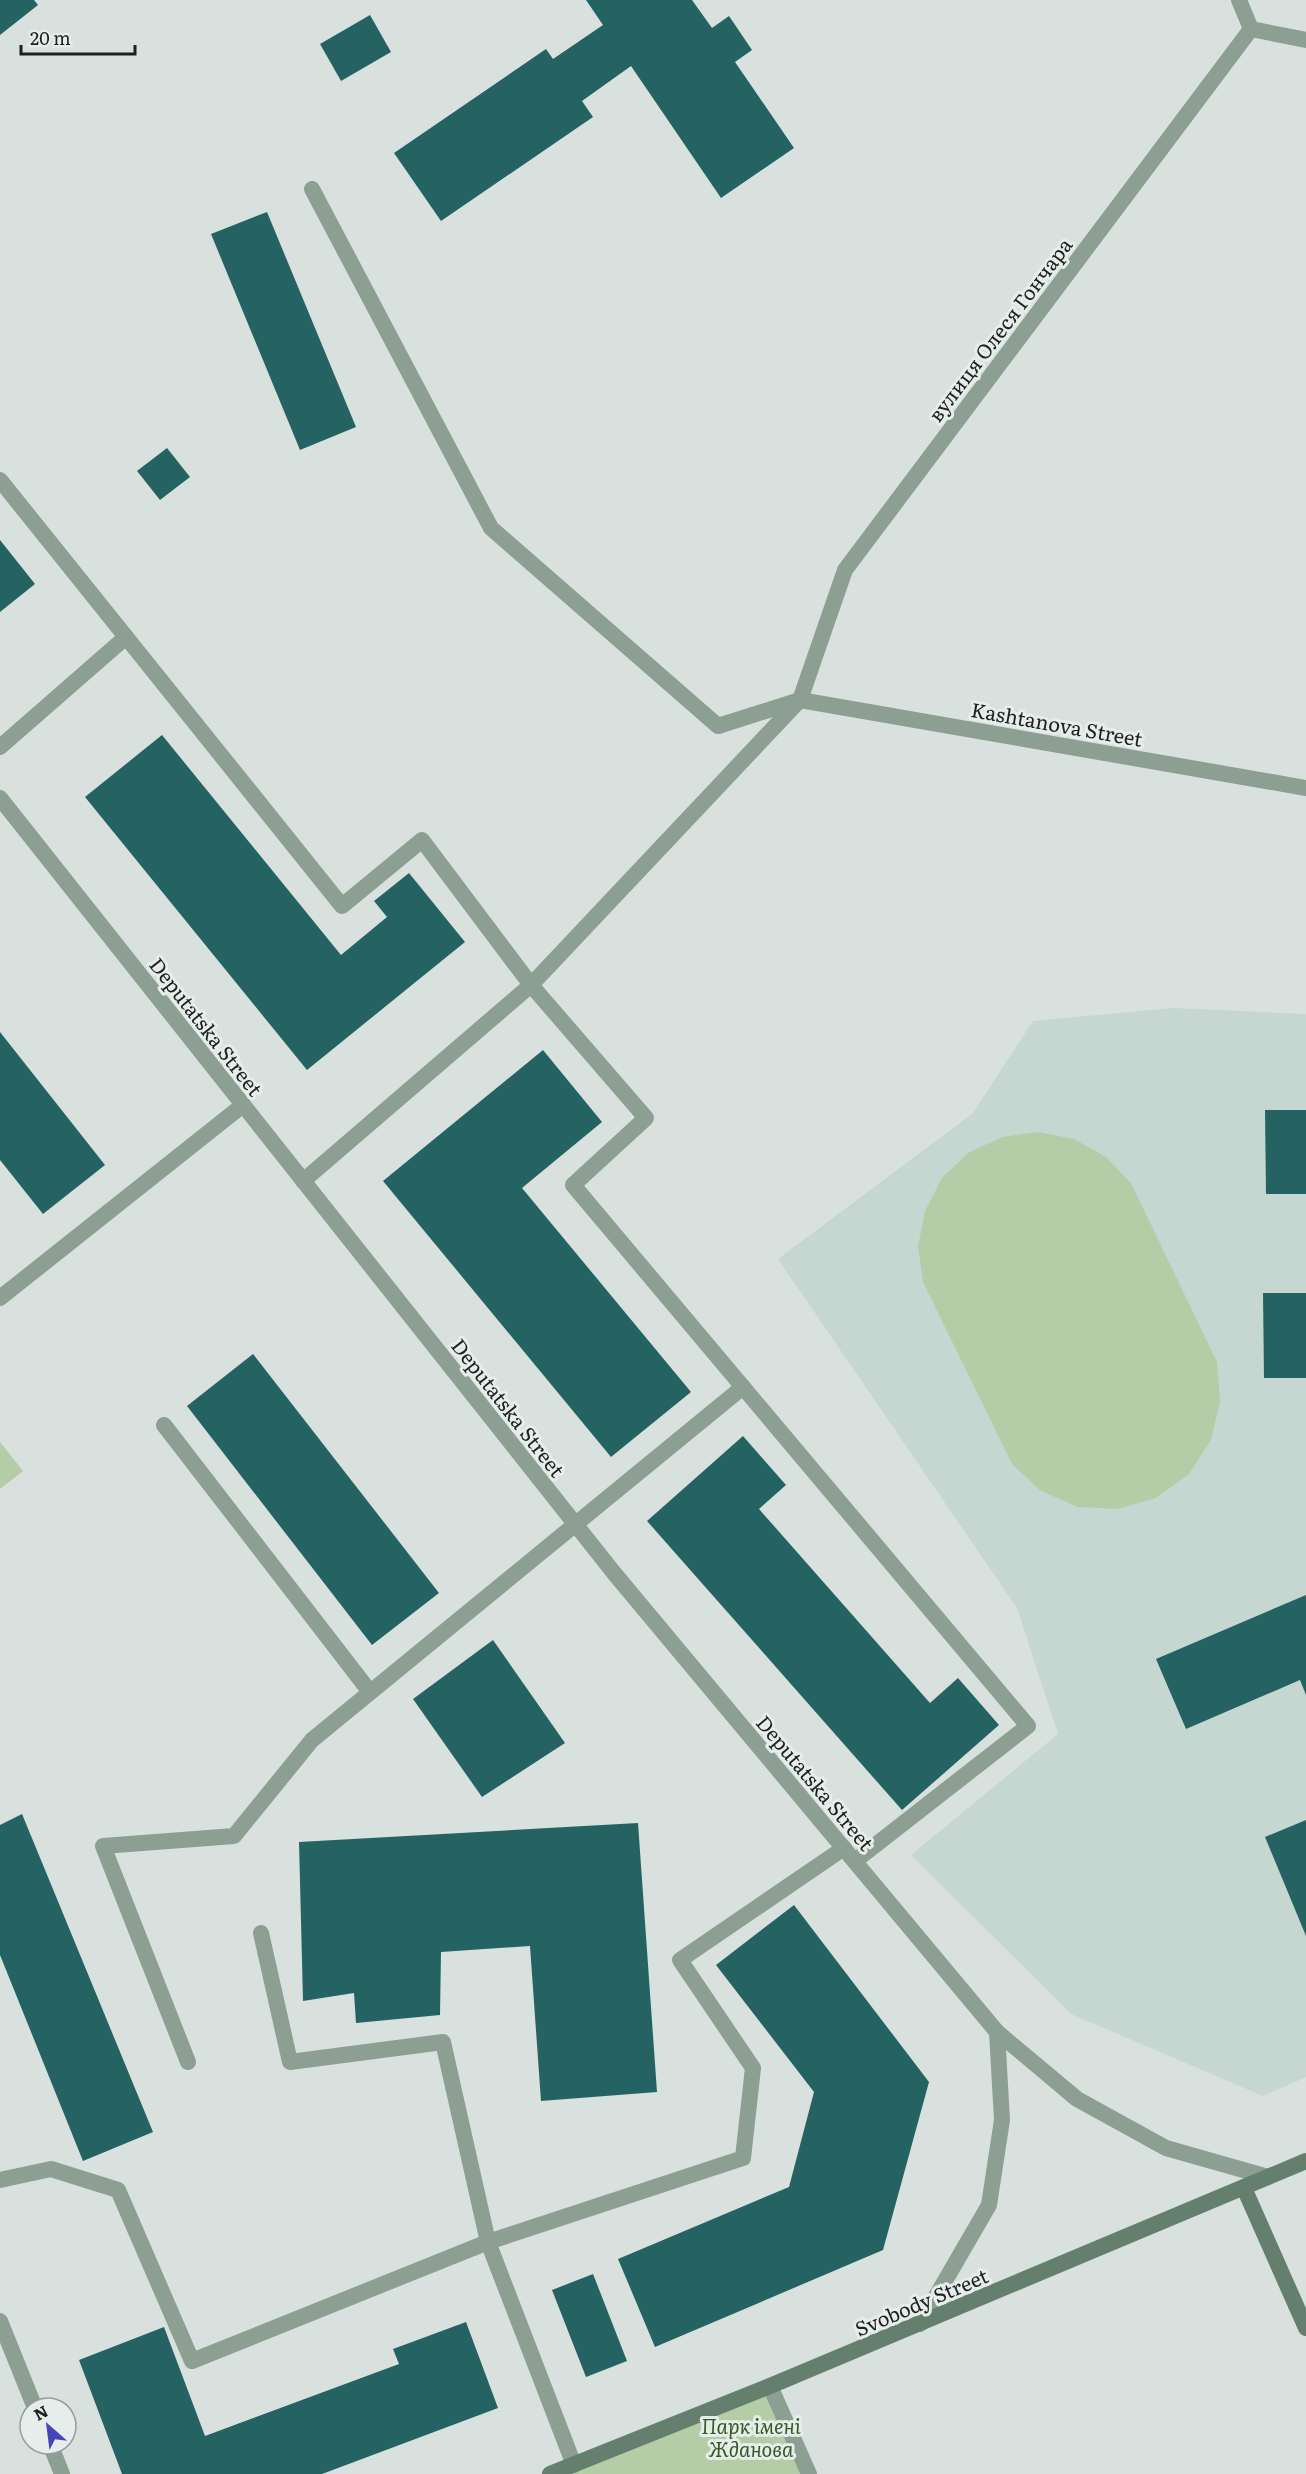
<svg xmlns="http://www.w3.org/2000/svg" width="1306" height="2474" font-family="Literata,serif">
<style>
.built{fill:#c6d6d1}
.green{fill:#b5cda7}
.building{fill:#256363}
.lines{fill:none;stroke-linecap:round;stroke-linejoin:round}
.service{stroke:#8c9f92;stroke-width:16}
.minor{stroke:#8c9f92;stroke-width:16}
.tertiary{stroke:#8c9f92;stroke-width:16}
.secondary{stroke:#647f6d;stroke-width:16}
.labels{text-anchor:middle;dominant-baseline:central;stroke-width:6;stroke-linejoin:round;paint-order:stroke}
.street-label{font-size:20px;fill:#1e2120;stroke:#e6eeeb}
.park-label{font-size:20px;font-style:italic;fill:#395a22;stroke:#e6eeeb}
</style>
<rect width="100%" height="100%" fill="#d8e1de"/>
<!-- built -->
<polygon class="built" points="1172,1008 1306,1014 1306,2077 1263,2096 1071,2014 911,1855 1058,1734 1017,1608 778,1259 973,1113 1033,1021"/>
<!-- green -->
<g class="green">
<polygon points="1038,1132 1074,1139 1106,1157 1131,1183 1217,1362 1220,1402 1211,1440 1189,1474 1156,1498 1118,1509 1078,1507 1041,1491 1012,1464 923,1282 918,1246 925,1211 942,1178 968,1153 1002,1137"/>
<polygon points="0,1442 23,1471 0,1489"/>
<polygon points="770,2386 809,2474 550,2474"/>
</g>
<!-- building -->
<g class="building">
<polygon points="0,0 34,0 38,5 0,35"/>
<polygon points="586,0 692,0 712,28 729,16 752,50 735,62 794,148 721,198 631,66 582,101 593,117 441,221 394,153 546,49 553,59 603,25"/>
<polygon points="370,15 391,52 341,81 320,44"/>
<polygon points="267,212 356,427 300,450 211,234"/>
<polygon points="167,448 190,477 160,500 137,471"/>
<polygon points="0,540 35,584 0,612"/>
<polygon points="162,735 341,955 387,917 374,901 409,873 465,942 307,1070 85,797"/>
<polygon points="0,1032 105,1165 43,1214 0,1160"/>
<polygon points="543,1050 602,1122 522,1188 691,1392 611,1457 383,1181"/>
<polygon points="1265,1110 1306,1110 1306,1194 1266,1194"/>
<polygon points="1263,1293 1306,1293 1306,1378 1264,1378"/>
<polygon points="253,1354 439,1593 372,1645 187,1406"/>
<polygon points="743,1436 786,1485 759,1509 930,1703 958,1678 999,1725 902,1810 647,1521"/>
<polygon points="1306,1595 1306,1695 1300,1680 1186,1729 1156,1659"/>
<polygon points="493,1640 565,1743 482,1797 413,1699"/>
<polygon points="22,1814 153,2132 83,2161 0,1955 0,1825"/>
<polygon points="1306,1820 1306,1936 1265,1837"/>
<polygon points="638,1823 657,2092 541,2101 530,1946 441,1952 440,2015 356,2023 354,1993 303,2001 299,1842"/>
<polygon points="794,1905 929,2082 883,2250 655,2347 618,2259 789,2187 814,2092 716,1965"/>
<polygon points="593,2274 627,2361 586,2377 552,2290"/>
<polygon points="466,2322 498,2408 322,2474 122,2474 79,2360 164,2327 205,2436 399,2364 393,2349"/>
</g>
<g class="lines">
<!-- service -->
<g class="service">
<polyline points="312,189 491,528 718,726 800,700"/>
<polyline points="0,480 342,906 422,840 531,985 646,1118 573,1185 1028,1726 855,1861"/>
<polyline points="0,747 126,637"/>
<polyline points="303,1181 531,985 797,703"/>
<polyline points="0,1298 243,1105"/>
<polyline points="164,1425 370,1692"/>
<polyline points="261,1933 290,2062 443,2042 488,2242 574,2465"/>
<polyline points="188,2062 103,1846 234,1836 312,1740 743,1387"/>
<polyline points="0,2180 51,2169 118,2190 192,2361 488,2242 743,2158 753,2068 680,1960 844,1848"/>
</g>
<!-- minor -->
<g class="minor">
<polyline points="1239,0 1251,29 845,570 800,700 1306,788"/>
<polyline points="1251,29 1306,40"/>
<polyline points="0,2321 35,2408"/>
<polyline points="770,2386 809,2474"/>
<polyline points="50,2444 62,2474"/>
</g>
<!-- tertiary -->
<g class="tertiary">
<polyline points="0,798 614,1573 997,2032 1077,2099 1166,2148 1268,2177"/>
<polyline points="920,2324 989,2205 1002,2120 997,2032"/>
</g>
<!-- secondary -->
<g class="secondary">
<polyline points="1244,2188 1306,2328"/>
<polyline points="550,2474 770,2386 1306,2161"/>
</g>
</g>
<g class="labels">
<!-- street labels -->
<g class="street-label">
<text transform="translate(999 329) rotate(-53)">вулиця Олеся Гончара</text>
<text transform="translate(1057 723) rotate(10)">Kashtanova Street</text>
<text transform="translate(207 1026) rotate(52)">Deputatska Street</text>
<text transform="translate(509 1407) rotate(52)">Deputatska Street</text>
<text transform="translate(816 1782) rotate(50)">Deputatska Street</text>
<text transform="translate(921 2301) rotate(-23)">Svobody Street</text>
</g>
<!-- park labels -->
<g class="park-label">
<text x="751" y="2425">Парк імені<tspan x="751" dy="23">Жданова</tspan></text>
</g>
</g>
<!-- north arrow -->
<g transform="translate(48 2426) rotate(332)"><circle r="28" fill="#e6eeeb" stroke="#969c9a" stroke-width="1.5"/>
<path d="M0-4.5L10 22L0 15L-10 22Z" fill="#4644ba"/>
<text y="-9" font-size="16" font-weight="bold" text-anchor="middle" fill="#1e2120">N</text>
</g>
<!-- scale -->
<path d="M21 45v9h114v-9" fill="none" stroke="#1e2120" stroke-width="3"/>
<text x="30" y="45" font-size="18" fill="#1e2120" stroke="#e6eeeb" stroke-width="4.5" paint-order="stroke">20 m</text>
</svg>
